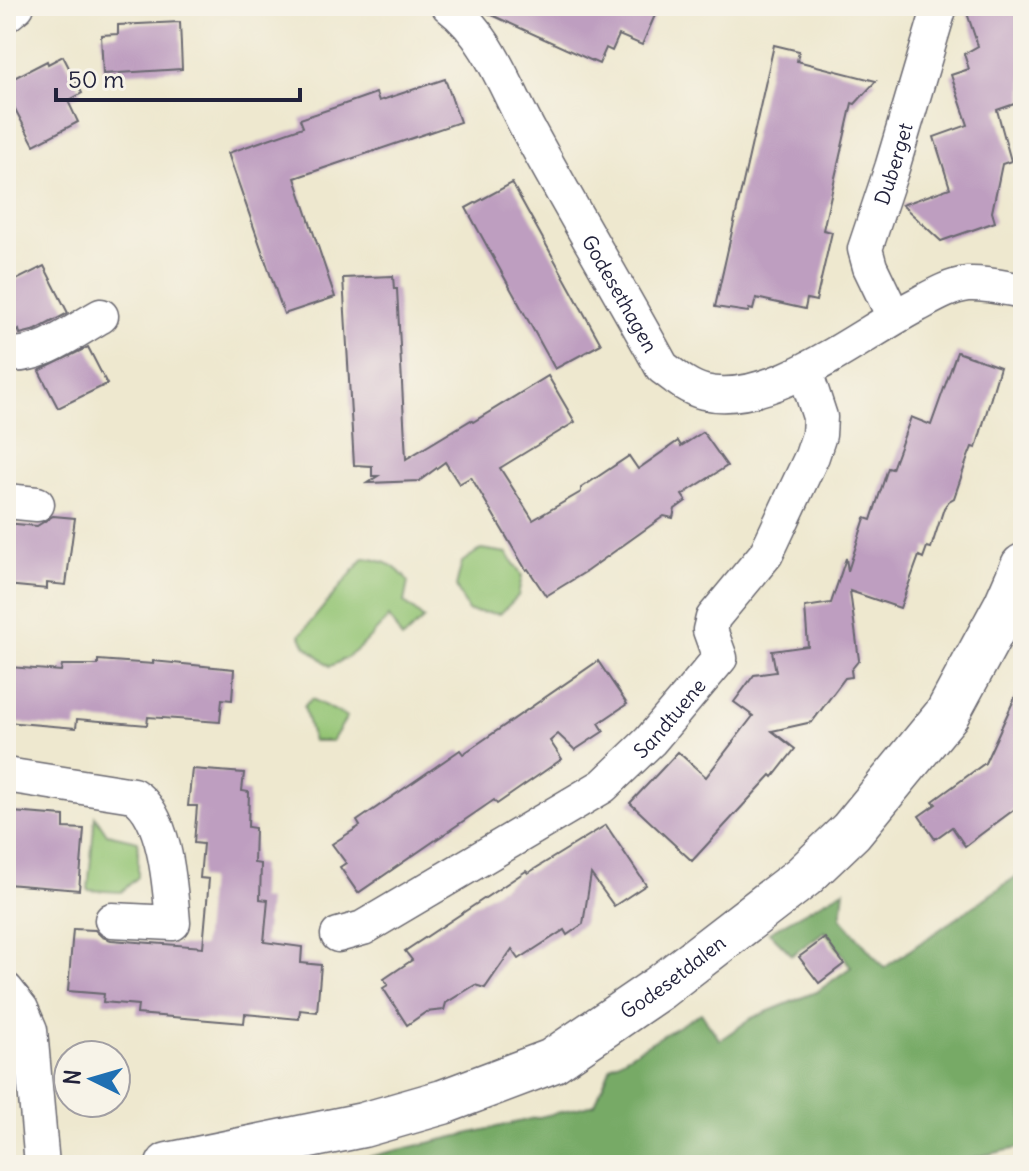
<svg xmlns="http://www.w3.org/2000/svg" width="1029" height="1171" font-family="Delius,sans-serif">
<style>
.green{fill:#94c575;stroke:#5b7458;stroke-width:2}
.forest{fill:#7a6;stroke:#4c6650;stroke-width:2}
.building{fill:#be9ec0}
.lines{fill:none;stroke-linecap:round;stroke-linejoin:round}
.street-casing{stroke:#69676f;stroke-width:37}
.secondary-casing{stroke:#69676f;stroke-width:47}
.street{stroke:#fff;stroke-width:34}
.secondary{stroke:#fff;stroke-width:44}
.labels{text-anchor:middle;dominant-baseline:central;stroke-width:7;stroke-linejoin:round;paint-order:stroke}
.street-label{font-size:20px;fill:#22223b;stroke:#f7f3e8}
</style>
<rect width="100%" height="100%" fill="#f7f3e8"/>
<filter id="ink" filterUnits="userSpaceOnUse"><feTurbulence type="fractalNoise" baseFrequency=".0125" numOctaves="2"/><feDisplacementMap in="SourceGraphic" scale="16" xChannelSelector="R" yChannelSelector="G"/><feConvolveMatrix kernelMatrix="1 2 1 2 8 2 1 2 1" color-interpolation-filters="sRGB"/></filter>
<filter id="wash" filterUnits="userSpaceOnUse"><feTurbulence type="fractalNoise" baseFrequency=".006" numOctaves="4" result="noise"/><feDisplacementMap in="SourceGraphic" scale="32" xChannelSelector="R" yChannelSelector="G"/><feGaussianBlur stdDeviation="1.8" result="paint"/><feColorMatrix in="noise" values="0 0 0 0 0 0 0 0 0 0 0 0 0 0 0 0 0 1.4 0 .05"/><feComposite in="paint" operator="in"/></filter>
<g filter="url(#wash)">
<rect width="100%" height="100%" fill="#eee8cf"/>
<!-- green -->
<g class="green">
<polygon points="481,549 507,553 522,576 518,596 500,614 468,611 456,587 462,562"/>
<path d="M364,558C383,560 397,565 408,582L404,602L424,619L402,639L389,617C372,636 354,657 330,666L306,646L300,635Z"/>
<polygon points="312,699 347,717 332,741 313,741 304,706"/>
<polygon points="95,816 107,834 138,841 138,877 121,892 88,890"/>
</g>
<!-- forest -->
<polygon class="forest" points="1023,872 1023,1147 939,1165 334,1165 595,1104 611,1066 701,1013 720,1040 752,1018 818,991 851,967 825,931 792,955 769,932 844,890 841,918 884,968"/>
<g id="blocks">
<!-- building -->
<g class="building">
<polygon points="479,6 659,6 642,45 619,35 612,51 606,48 599,64 483,11"/>
<polygon points="988,6 1023,6 1023,101 997,110 1011,161 1002,164 992,212 995,222 941,241 902,205 950,188 934,137 968,125 951,75 969,69 964,54 978,46 967,13"/>
<polygon points="180,22 182,69 103,74 101,35 118,34 118,25"/>
<polygon points="774,45 799,51 797,61 876,81 855,104 852,103 823,230 832,232 816,301 807,299 805,309 756,298 753,310 749,309 748,312 715,307"/>
<polygon points="63,56 82,93 68,101 78,122 34,145 6,92 6,82 47,61 48,64"/>
<polygon points="445,79 460,122 295,178 335,297 284,314 228,153 303,127 300,119 342,105 376,93 379,101"/>
<polygon points="512,183 601,344 555,369 466,208"/>
<polygon points="44,266 68,313 36,330 20,334 19,330 15,333 6,316 6,285"/>
<polygon points="393,276 394,289 397,289 406,459 471,420 473,422 548,376 575,422 500,468 533,520 581,492 581,488 629,456 638,469 678,441 681,446 703,432 727,466 682,495 686,501 675,509 673,518 664,516 587,571 546,596 528,569 526,570 471,477 459,484 445,462 419,481 367,483 378,476 372,476 372,466 354,465 343,278"/>
<polygon points="88,347 107,384 58,408 39,371"/>
<polygon points="957,352 1000,367 976,448 972,447 968,457 954,498 949,501 944,508 931,548 927,547 923,558 919,556 900,608 850,591 859,660 851,670 852,677 845,678 812,722 772,731 795,749 773,777 771,775 692,861 630,803 678,752 706,777 753,716 734,702 754,675 776,672 772,651 808,646 805,607 831,603 846,558 848,571 865,518 871,520 888,468 892,469 911,417 931,425"/>
<polygon points="53,516 75,518 66,585 47,583 47,589 6,585 6,523 37,526"/>
<polygon points="98,660 153,664 153,661 234,669 232,700 222,699 220,722 148,717 147,725 77,719 76,728 6,722 9,667 61,671 62,665 98,665"/>
<polygon points="598,661 627,704 599,723 604,731 575,750 558,734 550,741 562,759 497,804 494,800 358,893 340,867 346,863 332,844 360,826 357,821 460,750 463,754"/>
<polygon points="1023,680 1023,803 965,846 952,827 935,839 919,816 936,804 933,801 985,763"/>
<polygon points="192,769 244,773 242,791 249,792 248,827 255,828 254,863 261,864 260,899 268,900 264,942 302,947 301,963 321,965 317,1012 300,1010 299,1019 245,1014 244,1023 137,1014 138,1005 103,1002 104,994 68,991 73,929 95,930 102,937 111,940 203,947 209,879 200,878 203,844 194,843 197,806 188,806"/>
<polygon points="12,812 64,816 64,828 84,829 79,890 7,884 6,828 11,828"/>
<polygon points="606,825 646,885 614,906 591,874 583,924 567,935 564,930 519,959 512,949 485,988 475,985 446,1003 444,1010 426,1012 407,1025 383,988 388,985 384,979 412,960 405,951 526,871 528,873"/>
<polygon points="825,938 844,964 819,983 799,957"/>
</g>
</g>
</g>
<g filter="url(#ink)">
<use href="#blocks" fill-opacity="0" stroke="#69676f" stroke-width="2"/>
<g class="lines">
<!-- street casing -->
<g class="street-casing">
<g id="street">
<path id="s1" d="M449,6C489,36 507,91 530,133C573,212 619,289 662,367C675,377 688,388 704,392C771,408 859,335 917,305C932,297 950,286 968,284C986,283 1005,288 1023,291"/>
<polyline points="6,15 17,6"/>
<path id="s2" d="M894,317L870,267L865,249L892,168L940,6"/>
<path d="M6,354C39,359 72,332 101,316"/>
<polyline points="6,501 37,504"/>
<path d="M6,775L133,795C166,815 170,886 173,923L112,920"/>
<path id="s3" d="M338,935L363,928L603,786L650,741L720,658L710,630L713,618L766,554L812,456L819,435L820,417L805,371"/>
<polyline points="6,990 21,1009 30,1030 42,1165"/>
</g>
</g>
<!-- secondary casing -->
<g class="secondary-casing">
<g id="secondary">
<path id="s4" d="M168,1165L363,1125L443,1102L552,1061L659,988L804,876L851,831L947,714L1006,605L1023,566"/>
</g>
</g>
<!-- street -->
<use href="#street" class="street"/>
<!-- secondary -->
<use href="#secondary" class="secondary"/>
</g>
</g>
<g class="labels">
<!-- street labels -->
<g class="street-label">
<text stroke="none"><textPath href="#s2" startOffset="164">Duberget</textPath></text>
<text stroke="none"><textPath href="#s1" startOffset="336">Godesethagen</textPath></text>
<text stroke="none"><textPath href="#s3" startOffset="400">Sandtuene</textPath></text>
<text stroke="none"><textPath href="#s4" startOffset="546">Godesetdalen</textPath></text>
</g>
</g>
<!-- margin -->
<rect width="1029" height="1171" fill="none" stroke="#f7f3e8" stroke-width="32"/>
<!-- north arrow -->
<g transform="translate(92 1079) rotate(275)"><circle r="38" fill="#f7f3e8" stroke="#a29fa3" stroke-width="2"/>
<path d="M0-6L14 30L0 20L-14 30Z" fill="#1f6fb2"/>
<text y="-12" font-size="22" font-weight="bold" text-anchor="middle" fill="#22223b">N</text>
</g>
<!-- scale -->
<path d="M56 88v12h244v-12" fill="none" stroke="#22223b" stroke-width="4"/>
<text x="68" y="88" font-size="24" fill="#22223b" stroke="#f7f3e8" stroke-width="6" paint-order="stroke">50 m</text>
</svg>
